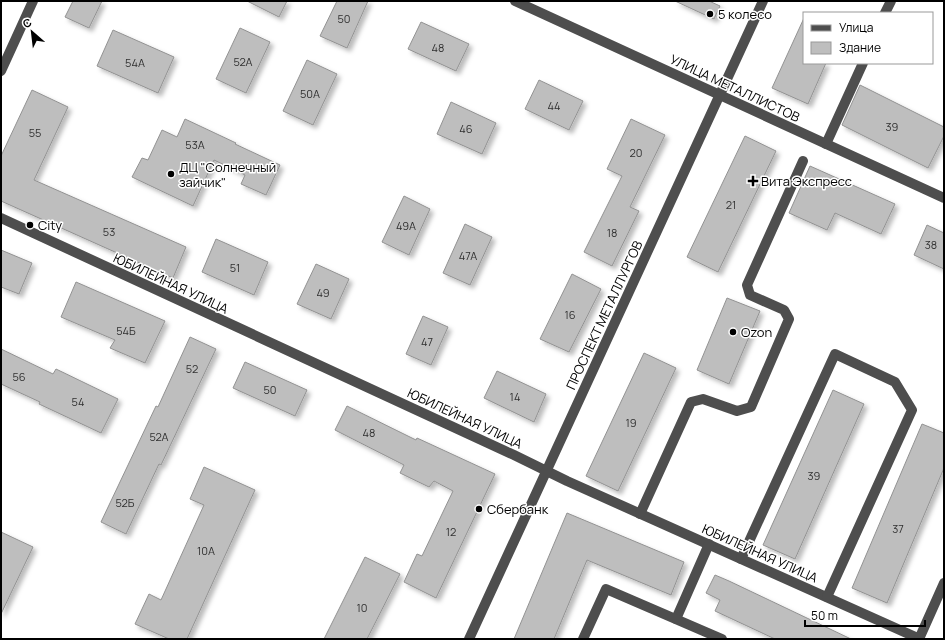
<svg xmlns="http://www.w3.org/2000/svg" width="945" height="640" font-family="Manrope,sans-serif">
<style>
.building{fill:#bebebe;stroke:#929292;filter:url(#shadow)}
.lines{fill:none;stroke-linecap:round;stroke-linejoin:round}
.minor{stroke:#4e4e4e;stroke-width:10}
.poi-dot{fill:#000;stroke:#fff;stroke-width:1.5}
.labels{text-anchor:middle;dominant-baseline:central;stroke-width:3;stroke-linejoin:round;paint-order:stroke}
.number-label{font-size:11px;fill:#303030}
.poi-label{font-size:13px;fill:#000;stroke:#fff;text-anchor:start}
.street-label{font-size:13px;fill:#000;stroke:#fff}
</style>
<defs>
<filter id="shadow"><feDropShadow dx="3.5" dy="3.5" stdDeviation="2" flood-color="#0004"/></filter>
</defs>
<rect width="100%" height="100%" fill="#fff"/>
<!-- building -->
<g class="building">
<polygon points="73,1 102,1 89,28 65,17"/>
<polygon points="247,1 287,1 279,17"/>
<polygon points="337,1 368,1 347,48 320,36"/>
<polygon points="675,1 709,1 720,6 714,19"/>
<polygon points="804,18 804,63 826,63 808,104 772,88"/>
<polygon points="421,22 469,44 456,71 408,49"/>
<polygon points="240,28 270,42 246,93 216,79"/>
<polygon points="113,30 174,57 158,93 97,66"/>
<polygon points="307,60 337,74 313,125 283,111"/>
<polygon points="539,80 583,101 569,130 525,109"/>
<polygon points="860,85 944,127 944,136 928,168 842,125"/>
<polygon points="32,90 68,107 34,180 186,247 173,278 1,201 1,156"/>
<polygon points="451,102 496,123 482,154 437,134"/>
<polygon points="185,119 236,143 235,144 280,165 266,195 241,184 245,175 214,160 193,206 132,177 142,158 148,160 162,130 177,137"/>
<polygon points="631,119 665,135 630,207 639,211 612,266 584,252 622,176 607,169"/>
<polygon points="745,136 776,151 718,272 687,257"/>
<polygon points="810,166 895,204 881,234 835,213 827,230 789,213"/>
<polygon points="404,196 430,209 409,255 382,242"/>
<polygon points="465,224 492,237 470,285 443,273"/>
<polygon points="927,225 944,233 944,269 914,255"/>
<polygon points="216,239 268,262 254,295 202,272"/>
<polygon points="1,250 32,263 19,294 1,287"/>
<polygon points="316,264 349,279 331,319 297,304"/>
<polygon points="572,274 601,289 569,352 540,339"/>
<polygon points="76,282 165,321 145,363 110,348 115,340 61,317"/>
<polygon points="727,298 760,311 729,384 697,370"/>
<polygon points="423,316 448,327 431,365 406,354"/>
<polygon points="190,337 216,349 161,465 159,464 126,534 101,522 156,406 158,407"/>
<polygon points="1,349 53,374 56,369 118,399 101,433 39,404 40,402 1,384"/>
<polygon points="644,353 676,368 618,491 586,476"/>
<polygon points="245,362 307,390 295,416 233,388"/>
<polygon points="497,371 546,394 534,422 484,398"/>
<polygon points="833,390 864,404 795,559 763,545"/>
<polygon points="347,406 416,440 417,438 495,474 436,598 404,582 417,554 422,556 453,491 434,481 429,487 400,473 404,465 335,430"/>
<polygon points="922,424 944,433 944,468 887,603 852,588"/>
<polygon points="204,467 255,490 187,639 169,639 135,624 149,594 161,600 204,505 190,499"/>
<polygon points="567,513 684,562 671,595 587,560 554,639 514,639"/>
<polygon points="1,532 33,547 1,614"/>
<polygon points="365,557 400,574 367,639 324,639"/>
<polygon points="715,575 729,581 851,639 775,639 715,611 720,600 706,593"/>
</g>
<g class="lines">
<!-- minor -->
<g class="minor">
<polyline points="515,1 944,198"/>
<polyline points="885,13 891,1"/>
<polyline points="1,71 33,1"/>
<polyline points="826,144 863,63"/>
<polyline points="1,218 514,455 567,481 920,639"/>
<polyline points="640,514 691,402 703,399 737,411 751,407 789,319 784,310 750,295 747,285 803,161"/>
<polyline points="741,559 835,354 895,382 912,410 827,597"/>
<polyline points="676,619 709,544"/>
<polyline points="469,639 763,1"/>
<polyline points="583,639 606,589 722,639"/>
<polyline points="919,639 944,583"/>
</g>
</g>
<!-- markers -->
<g class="poi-dot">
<circle cx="710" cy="14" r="4"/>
<circle cx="171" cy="174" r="4"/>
<path d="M751 175h4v4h4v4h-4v4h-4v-4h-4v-4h4z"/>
<circle cx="30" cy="225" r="4"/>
<circle cx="733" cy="332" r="4"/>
<circle cx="479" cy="509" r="4"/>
</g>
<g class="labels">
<!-- number labels -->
<g class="number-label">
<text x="344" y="18">50</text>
<text x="438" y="47">48</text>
<text x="243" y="61">52А</text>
<text x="135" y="62">54А</text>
<text x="310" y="93">50А</text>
<text x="554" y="105">44</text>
<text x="892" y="126">39</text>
<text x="466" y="128">46</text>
<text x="35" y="132">55</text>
<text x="195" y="144">53А</text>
<text x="636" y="152">20</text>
<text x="731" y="204">21</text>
<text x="406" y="225">49А</text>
<text x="109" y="231">53</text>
<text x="612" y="232">18</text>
<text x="931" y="244">38</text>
<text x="468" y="255">47А</text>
<text x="235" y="267">51</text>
<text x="323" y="292">49</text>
<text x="570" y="314">16</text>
<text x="126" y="330">54Б</text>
<text x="427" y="341">47</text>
<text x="192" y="368">52</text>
<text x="19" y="376">56</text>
<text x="270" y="389">50</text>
<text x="515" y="396">14</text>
<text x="78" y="401">54</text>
<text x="631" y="422">19</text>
<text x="369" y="432">48</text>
<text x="159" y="436">52А</text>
<text x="814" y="475">39</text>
<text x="125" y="502">52Б</text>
<text x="898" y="528">37</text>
<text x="451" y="531">12</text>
<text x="206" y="550">10А</text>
<text x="362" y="607">10</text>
</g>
<!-- poi labels -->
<g class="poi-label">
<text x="718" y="14">5 колесо</text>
<text x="179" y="167">ДЦ "Солнечный<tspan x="179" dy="15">зайчик"</tspan></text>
<text x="761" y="181">Вита Экспресс</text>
<text x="38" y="225">City</text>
<text x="741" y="332">Ozon</text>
<text x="487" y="509">Сбербанк</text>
</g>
<!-- street labels -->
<g class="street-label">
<text transform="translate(735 88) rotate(25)">УЛИЦА МЕТАЛЛИСТОВ</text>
<text transform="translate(171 283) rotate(25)">ЮБИЛЕЙНАЯ УЛИЦА</text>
<text transform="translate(604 315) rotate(-65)">ПРОСПЕКТ МЕТАЛЛУРГОВ</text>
<text transform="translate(465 418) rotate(25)">ЮБИЛЕЙНАЯ УЛИЦА</text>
<text transform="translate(760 553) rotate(24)">ЮБИЛЕЙНАЯ УЛИЦА</text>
</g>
</g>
<!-- border -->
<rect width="945" height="640" fill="none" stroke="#000000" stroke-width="4"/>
<!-- legend -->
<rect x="803" y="12" width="130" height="52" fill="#ffffff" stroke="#999999"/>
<rect x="811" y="25" width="20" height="6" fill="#4e4e4e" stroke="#999999"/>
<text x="839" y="32" font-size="12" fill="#000000">Улица</text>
<rect x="811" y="42" width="20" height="12" fill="#bebebe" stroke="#999999"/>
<text x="839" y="52" font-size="12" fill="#000000">Здание</text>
<!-- north arrow -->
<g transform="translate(32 32) rotate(332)" stroke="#ffffff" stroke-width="3" paint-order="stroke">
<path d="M0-3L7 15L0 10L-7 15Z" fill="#000000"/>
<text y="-6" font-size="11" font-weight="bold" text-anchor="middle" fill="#000000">С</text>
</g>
<!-- scale -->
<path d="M805 620v6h120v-6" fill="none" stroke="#000000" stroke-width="2"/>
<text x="811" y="620" font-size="12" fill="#000000" stroke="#ffffff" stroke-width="3" paint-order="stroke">50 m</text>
</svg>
